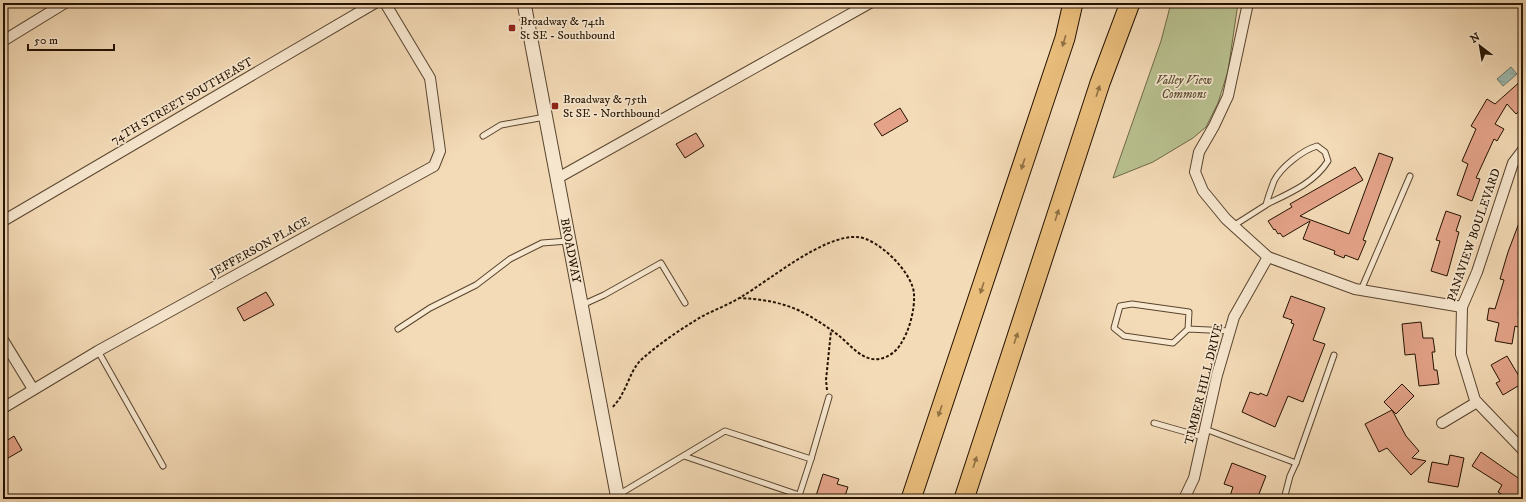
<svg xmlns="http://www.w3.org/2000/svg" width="1526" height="502" font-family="'IM FELL DW Pica',serif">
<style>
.park{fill:#b9c190;stroke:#6e6a48}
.water{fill:url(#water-ripples);stroke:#6c776b}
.building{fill:#e4a389;stroke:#241200}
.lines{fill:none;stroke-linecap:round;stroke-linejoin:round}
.service-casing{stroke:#58442e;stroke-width:7}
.minor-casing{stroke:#58442e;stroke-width:12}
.tertiary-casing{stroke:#58442e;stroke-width:15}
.motorway-casing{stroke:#241200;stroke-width:21}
.path{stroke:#241200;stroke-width:2;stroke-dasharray:3 2;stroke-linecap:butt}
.service{stroke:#f8e8d0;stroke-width:5}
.minor{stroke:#f8e8d0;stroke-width:10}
.tertiary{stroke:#f8e8d0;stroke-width:13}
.motorway{stroke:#eabe7c;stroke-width:19}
.oneway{fill:#917144}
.poi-dot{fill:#8f2418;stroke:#f8e8d0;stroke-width:1.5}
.labels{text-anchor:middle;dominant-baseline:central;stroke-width:3.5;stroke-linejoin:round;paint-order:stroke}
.poi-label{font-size:12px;fill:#241200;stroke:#f8e8d0;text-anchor:start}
.park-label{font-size:12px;font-style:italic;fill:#584f32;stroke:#f8e8d0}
.street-label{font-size:12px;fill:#241200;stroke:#f8e8d0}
</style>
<defs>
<pattern id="water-ripples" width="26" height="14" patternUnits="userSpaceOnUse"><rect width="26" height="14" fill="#9cbbb2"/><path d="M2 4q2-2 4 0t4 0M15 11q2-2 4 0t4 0" fill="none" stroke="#86a097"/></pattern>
</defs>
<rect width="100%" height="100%" fill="#f4dbb7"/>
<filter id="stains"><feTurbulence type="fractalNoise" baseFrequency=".005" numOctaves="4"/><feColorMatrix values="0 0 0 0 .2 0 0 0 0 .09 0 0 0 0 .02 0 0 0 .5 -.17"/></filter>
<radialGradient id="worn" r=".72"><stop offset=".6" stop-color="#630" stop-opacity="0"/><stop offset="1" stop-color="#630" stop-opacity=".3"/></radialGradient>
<!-- park -->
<polygon class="park" points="1171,3 1238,3 1228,71 1218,103 1206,127 1193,138 1153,162 1113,178 1161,41"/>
<!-- water -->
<polygon class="water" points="1511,67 1517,74 1503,86 1497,79"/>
<!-- building -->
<g class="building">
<polygon points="1523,79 1523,108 1516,114 1507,104 1495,124 1504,129 1497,141 1494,139 1476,178 1480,179 1472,201 1457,195 1468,164 1462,161 1476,129 1471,126 1487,99 1495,104"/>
<polygon points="900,108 908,121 882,136 874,124"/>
<polygon points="696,133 704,146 685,158 676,144"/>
<polygon points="1379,153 1393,158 1363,240 1366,241 1358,260 1345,255 1344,258 1334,254 1335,251 1303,239 1310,221 1283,237 1280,233 1278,234 1275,229 1274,230 1268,221 1292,207 1290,204 1355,167 1363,180 1300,216 1349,234"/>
<polygon points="1446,211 1461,216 1456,231 1459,232 1447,276 1431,271 1440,241 1436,240"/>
<polygon points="1522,215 1523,298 1518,314 1523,315 1521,328 1515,326 1512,344 1495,341 1499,323 1487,320 1489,308 1495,309 1504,280 1500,279 1508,252"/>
<polygon points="266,292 274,305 244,321 237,308"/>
<polygon points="1291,296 1325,308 1313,340 1325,344 1303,402 1288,396 1275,427 1242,412 1250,392 1259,395 1260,393 1267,396 1294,324 1291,323 1292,320 1283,317"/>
<polygon points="1421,322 1423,338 1433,338 1435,352 1432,352 1434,370 1437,370 1439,384 1419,386 1415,354 1405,355 1402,324"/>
<polygon points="1507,356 1523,383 1503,395 1496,383 1500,381 1491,365"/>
<polygon points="1402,384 1414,396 1396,414 1384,402"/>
<polygon points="1392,410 1406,436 1419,451 1412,458 1426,461 1411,475 1387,448 1379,452 1365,424"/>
<polygon points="14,436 22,450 3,461 3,443"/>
<polygon points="1481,452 1521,480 1519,484 1523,487 1523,499 1510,499 1498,492 1502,485 1472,466"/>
<polygon points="1450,455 1464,458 1458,487 1428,482 1432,462 1448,465"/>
<polygon points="1232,463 1266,476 1257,499 1229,499 1233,487 1224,484"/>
<polygon points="823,474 839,479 837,484 848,487 844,499 815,499"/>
</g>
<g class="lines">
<!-- service casing -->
<g class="service-casing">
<g id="service">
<polyline points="483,136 501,125 545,117"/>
<path d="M1233,226L1266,205L1267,204C1290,193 1314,183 1328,161L1325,152L1317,146C1303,150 1281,167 1274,181C1271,189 1268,197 1266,205"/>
<polyline points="1361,290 1410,176"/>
<polyline points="582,305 604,295 661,263 685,303"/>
<polyline points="398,329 430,308 476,285 510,259 542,243 568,241"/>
<polyline points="1188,329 1173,343 1124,336 1114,328 1120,306 1132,304 1189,312 1188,329 1230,331"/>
<polyline points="98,351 163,466"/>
<polyline points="1154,423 1203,437"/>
<polyline points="1205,429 1296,463 1290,476 1284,499"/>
<polyline points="684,456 799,495"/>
<polyline points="811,459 829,397"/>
<polyline points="1296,463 1334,355"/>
<polyline points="618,495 725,431 811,459 798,499"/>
</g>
</g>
<!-- minor casing -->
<g class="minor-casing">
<g id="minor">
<polyline points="1248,3 1228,96 1214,126 1199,152 1195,172 1203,191 1226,219 1268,257 1355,289 1462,307"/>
<polyline points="3,41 65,3"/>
<polyline points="1523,150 1513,163 1477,272 1462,307 1461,354 1475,400 1523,450"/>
<polyline points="556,179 870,3"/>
<polyline points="3,221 375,3"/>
<polyline points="3,340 33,389"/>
<polyline points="3,408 98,351 434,166 440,151 430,78 385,3"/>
<polyline points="1442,423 1477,402"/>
<polyline points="1184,499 1194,478 1217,375 1234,317 1268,257"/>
</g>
</g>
<!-- tertiary casing -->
<g class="tertiary-casing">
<g id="tertiary">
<path id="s1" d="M524,3L618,499"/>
</g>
</g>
<!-- motorway casing -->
<g class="motorway-casing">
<g id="motorway">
<polyline points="911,499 1065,38 1073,3"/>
<polyline points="964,499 1100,83 1130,3"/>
</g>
</g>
<!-- path -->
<g class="path">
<polyline points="827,390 826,380 831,331"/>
<path d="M613,407C616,403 620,399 622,394C629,382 632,368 642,359C660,343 681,329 701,317C714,310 728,305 741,297C770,280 823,235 857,237C878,238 913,273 914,294C915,310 909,332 900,345C896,352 888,357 880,359C862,362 850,344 838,335C826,326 814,318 800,311C781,302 761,299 739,298"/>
</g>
<!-- service -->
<use href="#service" class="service"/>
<!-- minor -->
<use href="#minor" class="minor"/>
<!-- tertiary -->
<use href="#tertiary" class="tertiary"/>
<!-- motorway -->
<use href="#motorway" class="motorway"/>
</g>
<!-- one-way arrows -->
<defs><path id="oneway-solid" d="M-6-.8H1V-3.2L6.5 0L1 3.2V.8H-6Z"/></defs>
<g class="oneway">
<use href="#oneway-solid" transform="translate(1064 41) rotate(107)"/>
<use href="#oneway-solid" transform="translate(1098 91) rotate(-72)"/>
<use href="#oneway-solid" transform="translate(1023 164) rotate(108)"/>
<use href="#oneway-solid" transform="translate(1057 215) rotate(-72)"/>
<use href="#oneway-solid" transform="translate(982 288) rotate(108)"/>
<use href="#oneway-solid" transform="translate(1016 338) rotate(-71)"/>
<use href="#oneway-solid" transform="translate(940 411) rotate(109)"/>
<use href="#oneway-solid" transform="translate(975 462) rotate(-72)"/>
</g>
<!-- markers -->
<g class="poi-dot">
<rect x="508" y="24" width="8" height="8" rx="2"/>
<rect x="551" y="102" width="8" height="8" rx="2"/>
</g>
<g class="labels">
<!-- poi labels -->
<g class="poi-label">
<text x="520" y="21">Broadway &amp; 74th<tspan x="520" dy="14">St SE - Southbound</tspan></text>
<text x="563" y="99">Broadway &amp; 75th<tspan x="563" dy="14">St SE - Northbound</tspan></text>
</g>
<!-- park labels -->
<g class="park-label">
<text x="1184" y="80">Valley View<tspan x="1184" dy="14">Commons</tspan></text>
</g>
<!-- street labels -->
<g class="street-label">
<text transform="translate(182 101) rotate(-30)">74TH STREET SOUTHEAST</text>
<text transform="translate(1474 235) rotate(-71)">PANAVIEW BOULEVARD</text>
<text transform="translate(260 247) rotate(-29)">JEFFERSON PLACE</text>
<text stroke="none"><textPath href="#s1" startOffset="252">BROADWAY</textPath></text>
<text transform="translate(1204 384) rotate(-76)">TIMBER HILL DRIVE</text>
</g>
</g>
<!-- margin -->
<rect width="1526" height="502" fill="none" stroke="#f4dbb7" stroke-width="16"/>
<rect x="4" y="4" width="1518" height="494" fill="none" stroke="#241200" stroke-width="2"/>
<rect x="8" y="8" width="1510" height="486" fill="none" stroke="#241200"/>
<!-- north arrow -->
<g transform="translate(1480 46) rotate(329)" stroke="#f8e8d0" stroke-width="3" paint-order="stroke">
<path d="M0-3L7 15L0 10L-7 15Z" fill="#241200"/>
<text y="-6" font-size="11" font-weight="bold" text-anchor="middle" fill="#241200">N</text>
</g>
<!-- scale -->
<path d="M28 44v6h86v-6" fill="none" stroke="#241200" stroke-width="2"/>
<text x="34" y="44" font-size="12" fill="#241200" stroke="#f8e8d0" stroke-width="3" paint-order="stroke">50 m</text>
<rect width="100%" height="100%" filter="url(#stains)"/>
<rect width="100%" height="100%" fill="url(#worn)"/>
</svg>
